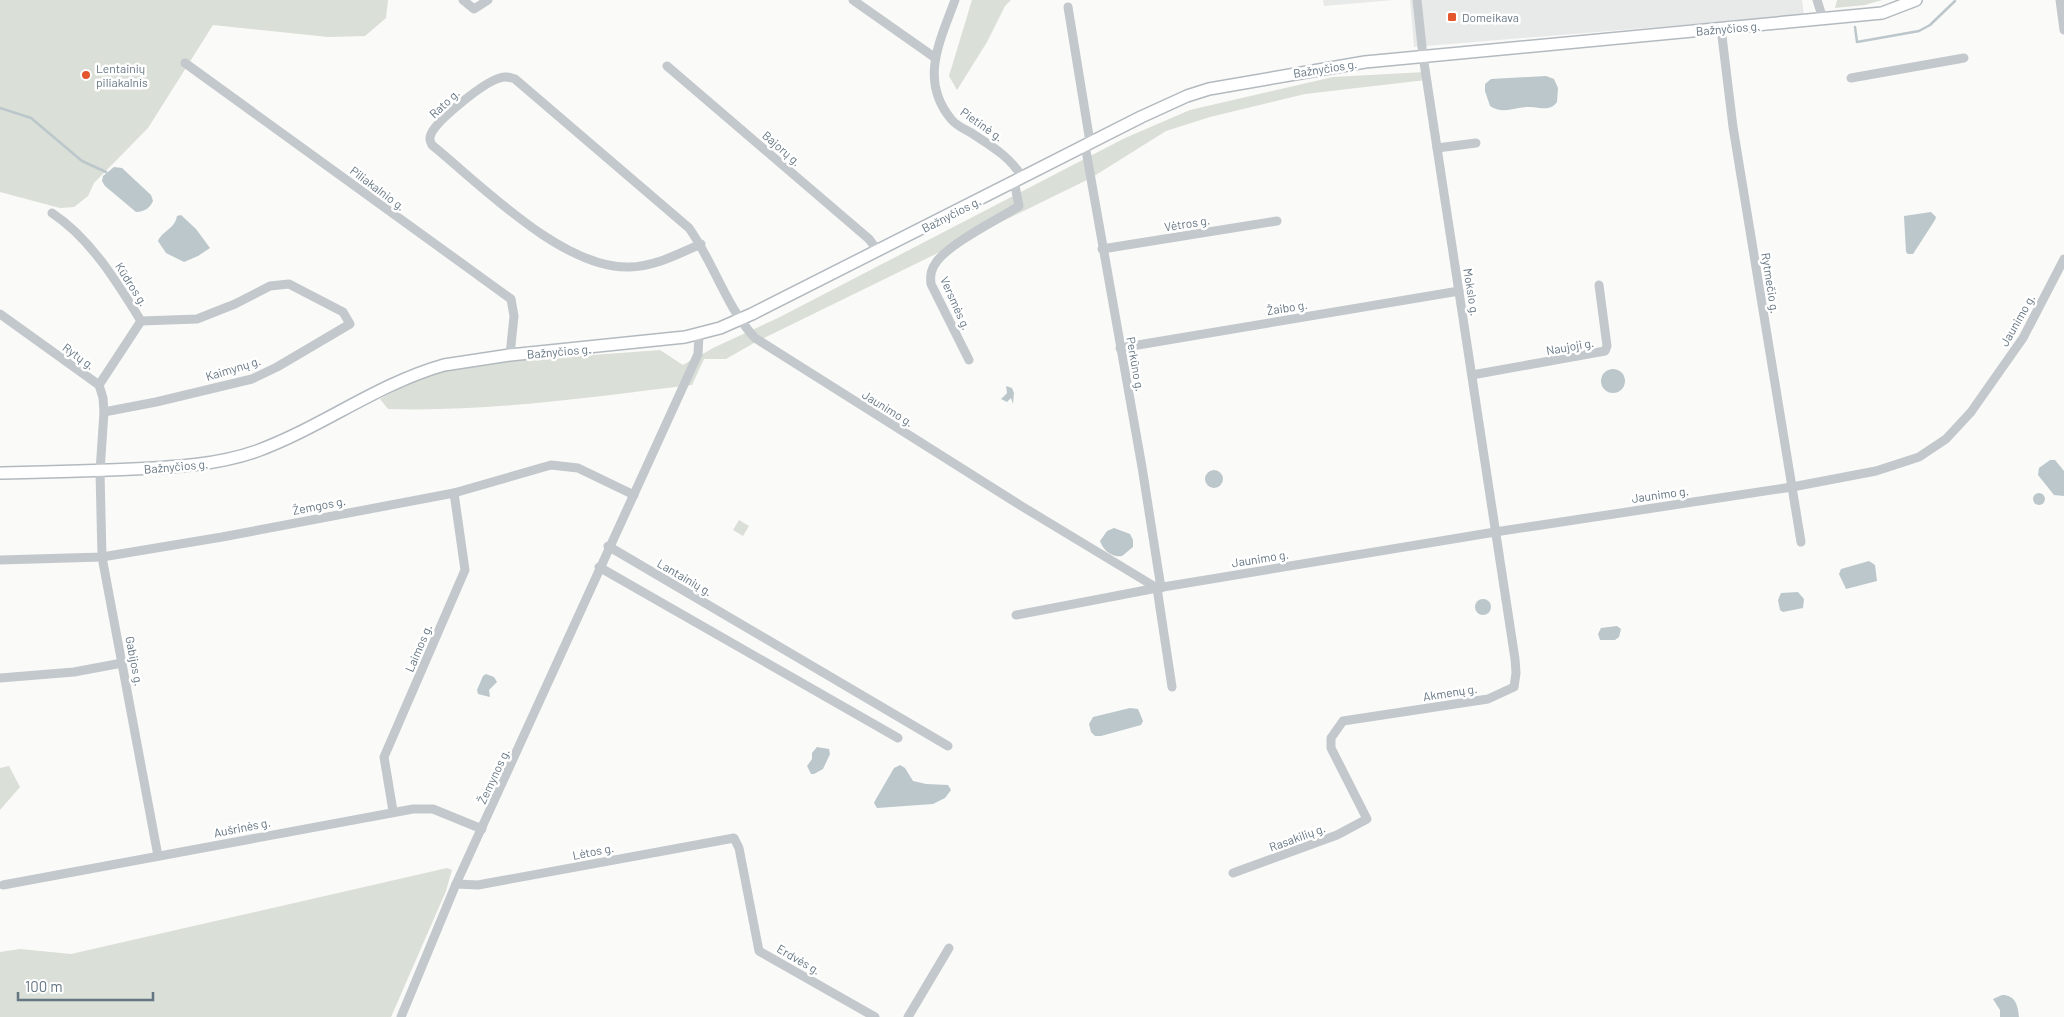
<svg xmlns="http://www.w3.org/2000/svg" width="2064" height="1017" font-family="Barlow,sans-serif">
<style>
.built{fill:#e8e9e9}
.green{fill:#dadfd7}
.water{fill:#bbc7cb}
.lines{fill:none;stroke-linecap:round;stroke-linejoin:round}
.stream{stroke:#bbc7cb;stroke-width:2.5}
.secondary-casing{stroke:#b3babf;stroke-width:14}
.minor{stroke:#c3c8cc;stroke-width:9}
.secondary{stroke:#fff;stroke-width:11}
.poi-dot{fill:#e4572e;stroke:#fff;stroke-width:2}
.labels{text-anchor:middle;dominant-baseline:central;stroke-width:5;stroke-linejoin:round;paint-order:stroke}
.poi-label{font-size:12px;fill:#657683;stroke:#fff;text-anchor:start}
.street-label{font-size:12px;fill:#657683;stroke:#fff}
</style>
<rect width="100%" height="100%" fill="#fafaf8"/>
<!-- built -->
<g class="built">
<polygon points="1323,0 1393,0 1324,6"/>
<polygon points="1410,0 1802,0 1804,15 1414,47"/>
</g>
<!-- green -->
<g class="green">
<polygon points="0,0 388,0 386,18 365,36 328,37 213,25 148,128 94,183 88,196 74,207 60,208 0,192"/>
<polygon points="972,0 1011,0 1005,6 987,42 957,90 949,76"/>
<polygon points="1837,0 1882,0 1865,5 1835,8"/>
<path d="M1425,72L1426,80L1305,94L1210,117L1166,131L1091,178L754,343L726,359H704L692,385C591,397 489,412 388,409L380,399L412,381L445,371L512,361L660,350L683,365L715,347L778,318L1125,138L1190,110L1333,77Z"/>
<polygon points="739,520 749,526 743,536 733,530"/>
<polygon points="9,766 20,787 0,810 0,768"/>
<polygon points="447,868 452,870 446,891 391,1017 0,1017 0,952 20,949 71,954"/>
</g>
<!-- water -->
<g class="water">
<path d="M1546,76L1554,79L1558,88L1557,102C1549,113 1539,106 1528,107C1515,107 1503,115 1490,106L1485,91V84L1491,79Z"/>
<path d="M114,167L122,168L151,195L153,201C150,208 144,212 136,212L105,186L102,181L103,176Z"/>
<polygon points="1931,212 1936,217 1935,220 1913,254 1908,254 1906,252 1904,216"/>
<path d="M181,215L196,229L210,248L198,256L184,262L166,253L158,241C163,230 175,229 177,216Z"/>
<circle cx="1613" cy="381" r="12"/>
<polygon points="1006,386 1012,388 1014,393 1013,404 1011,398 1007,402 1001,399 1007,393"/>
<polygon points="2050,460 2055,460 2064,471 2064,496 2054,495 2038,475 2039,468"/>
<circle cx="1214" cy="479" r="9"/>
<circle cx="2039" cy="499" r="6"/>
<path d="M1114,528L1130,534L1133,540V547L1122,556C1112,558 1103,550 1100,541L1107,531Z"/>
<polygon points="1869,561 1875,565 1877,581 1846,589 1839,574 1841,569"/>
<polygon points="1798,592 1804,599 1803,608 1783,612 1780,610 1778,600 1781,593"/>
<circle cx="1483" cy="607" r="8"/>
<polygon points="1617,626 1621,629 1619,637 1615,640 1600,640 1598,634 1601,628"/>
<polygon points="486,674 494,677 497,682 489,690 490,697 478,694 477,690 483,676"/>
<polygon points="1130,708 1138,709 1143,721 1141,725 1101,736 1095,736 1091,732 1089,724 1093,717"/>
<polygon points="817,747 829,749 830,754 823,769 814,774 811,774 807,766 812,759 812,753"/>
<polygon points="900,765 905,768 913,781 926,784 948,785 951,790 945,798 933,804 877,808 874,803 876,799 894,768"/>
<path d="M2002,995C2015,995 2018,1005 2019,1017H2000V1010L1993,999Z"/>
</g>
<g class="lines">
<!-- stream -->
<g class="stream">
<polyline points="1855,27 1857,42 1919,31 1930,25 1955,1"/>
<polyline points="0,108 31,118 82,161 106,172"/>
</g>
<!-- secondary casing -->
<g class="secondary-casing">
<path id="secondary" d="M0,473C44,472 89,471 133,469C175,467 217,465 257,451C322,427 377,384 444,365L510,355L685,337L720,328L752,314L1141,117L1187,96L1209,89L1365,62L1882,13L1916,0"/>
</g>
<!-- minor -->
<g class="minor">
<polyline points="463,0 474,9 488,0"/>
<polyline points="853,0 934,57"/>
<path d="M955,0C940,41 919,80 951,119C956,126 967,130 973,134C993,147 1010,157 1022,177"/>
<polyline points="1817,0 1823,19"/>
<polyline points="2060,0 2064,30"/>
<polyline points="1068,7 1090,142"/>
<polyline points="1721,28 1733,127 1801,542"/>
<polyline points="185,63 511,299 514,316 510,355"/>
<polyline points="667,66 869,239 878,251"/>
<polyline points="1851,78 1964,58"/>
<polyline points="1085,145 1142,467 1161,588"/>
<polyline points="1437,148 1476,143"/>
<path d="M52,213C90,238 117,282 141,321L197,319L235,304L270,286L289,284L343,312L350,324L277,367L252,379L156,402L104,412"/>
<path d="M701,244C678,254 654,267 629,267C563,269 481,185 432,145C430,141 429,139 431,134C437,120 484,82 500,78C505,76 509,77 515,79L689,228C714,263 726,307 755,338L1023,507L1157,588L1172,687"/>
<polyline points="1102,249 1277,221"/>
<polyline points="0,314 99,385 103,398 104,412 100,471 102,557 158,856"/>
<polyline points="1120,348 1459,291"/>
<path d="M969,360L931,284C930,275 931,269 937,261C952,242 997,220 1019,206L1014,181"/>
<polyline points="1472,375 1605,351 1607,346 1599,285"/>
<polyline points="99,385 141,321"/>
<polyline points="608,546 948,746"/>
<polyline points="0,560 102,557 222,537 454,493 551,465 578,468 634,495"/>
<polyline points="599,567 898,738"/>
<polyline points="1016,615 1157,588 1495,532 1792,487 1876,471 1919,457 1946,439 1971,412 2023,338 2064,259"/>
<polyline points="0,678 74,672 122,663"/>
<polyline points="393,811 384,757 465,570 454,493"/>
<polyline points="1233,873 1337,835 1367,819 1331,748 1331,738 1343,721 1488,699 1514,687 1516,673 1515,659 1423,56 1417,0"/>
<polyline points="456,884 478,885 734,838 739,848 759,951 875,1017"/>
<polyline points="3,885 413,809 433,809 482,829"/>
<polyline points="401,1017 456,884 698,354 699,335"/>
<polyline points="908,1017 949,948"/>
</g>
<!-- secondary -->
<use href="#secondary" class="secondary"/>
</g>
<!-- markers -->
<g class="poi-dot">
<rect x="1447" y="12" width="10" height="10" rx="2.5"/>
<circle cx="86" cy="75" r="5"/>
</g>
<g class="labels">
<!-- poi labels -->
<g class="poi-label">
<text x="1462" y="17">Domeikava</text>
<text x="96" y="68">Lentainių<tspan x="96" dy="14">piliakalnis</tspan></text>
</g>
<!-- street labels -->
<g class="street-label">
<text transform="translate(1728 28) rotate(-5)">Bažnyčios g.</text>
<text transform="translate(1325 68) rotate(-9)">Bažnyčios g.</text>
<text transform="translate(444 103) rotate(-43)">Rato g.</text>
<text transform="translate(982 124) rotate(35)">Pietinė g.</text>
<text transform="translate(782 148) rotate(41)">Bajorų g.</text>
<text transform="translate(378 188) rotate(37)">Piliakalnio g.</text>
<text transform="translate(951 214) rotate(-27)">Bažnyčios g.</text>
<text transform="translate(1187 223) rotate(-9)">Vėtros g.</text>
<text transform="translate(1771 283) rotate(81)">Rytmečio g.</text>
<text transform="translate(132 284) rotate(57)">Kūdros g.</text>
<text transform="translate(1472 292) rotate(81)">Mokslo g.</text>
<text transform="translate(956 303) rotate(66)">Versmės g.</text>
<text transform="translate(1287 307) rotate(-9)">Žaibo g.</text>
<text transform="translate(2017 320) rotate(-60)">Jaunimo g.</text>
<text transform="translate(1570 346) rotate(-10)">Naujoji g.</text>
<text transform="translate(559 351) rotate(-5)">Bažnyčios g.</text>
<text transform="translate(79 356) rotate(36)">Rytų g.</text>
<text transform="translate(1136 364) rotate(80)">Perkūno g.</text>
<text transform="translate(233 368) rotate(-17)">Kaimynų g.</text>
<text transform="translate(888 408) rotate(32)">Jaunimo g.</text>
<text transform="translate(176 466) rotate(-5)">Bažnyčios g.</text>
<text transform="translate(1660 494) rotate(-8)">Jaunimo g.</text>
<text transform="translate(319 505) rotate(-11)">Žemgos g.</text>
<text transform="translate(1260 558) rotate(-9)">Jaunimo g.</text>
<text transform="translate(685 577) rotate(30)">Lantainių g.</text>
<text transform="translate(418 648) rotate(-67)">Laimos g.</text>
<text transform="translate(135 661) rotate(79)">Gabijos g.</text>
<text transform="translate(1450 692) rotate(-9)">Akmenų g.</text>
<text transform="translate(493 776) rotate(-65)">Žemynos g.</text>
<text transform="translate(242 827) rotate(-11)">Aušrinės g.</text>
<text transform="translate(1297 837) rotate(-20)">Rasakilių g.</text>
<text transform="translate(593 851) rotate(-11)">Lėtos g.</text>
<text transform="translate(799 959) rotate(30)">Erdvės g.</text>
</g>
</g>
<!-- scale -->
<path d="M18 992v8h135v-8" fill="none" stroke="#657683" stroke-width="2.5"/>
<text x="25" y="992" font-size="15" fill="#657683" stroke="#ffffff" stroke-width="4" paint-order="stroke">100 m</text>
</svg>
